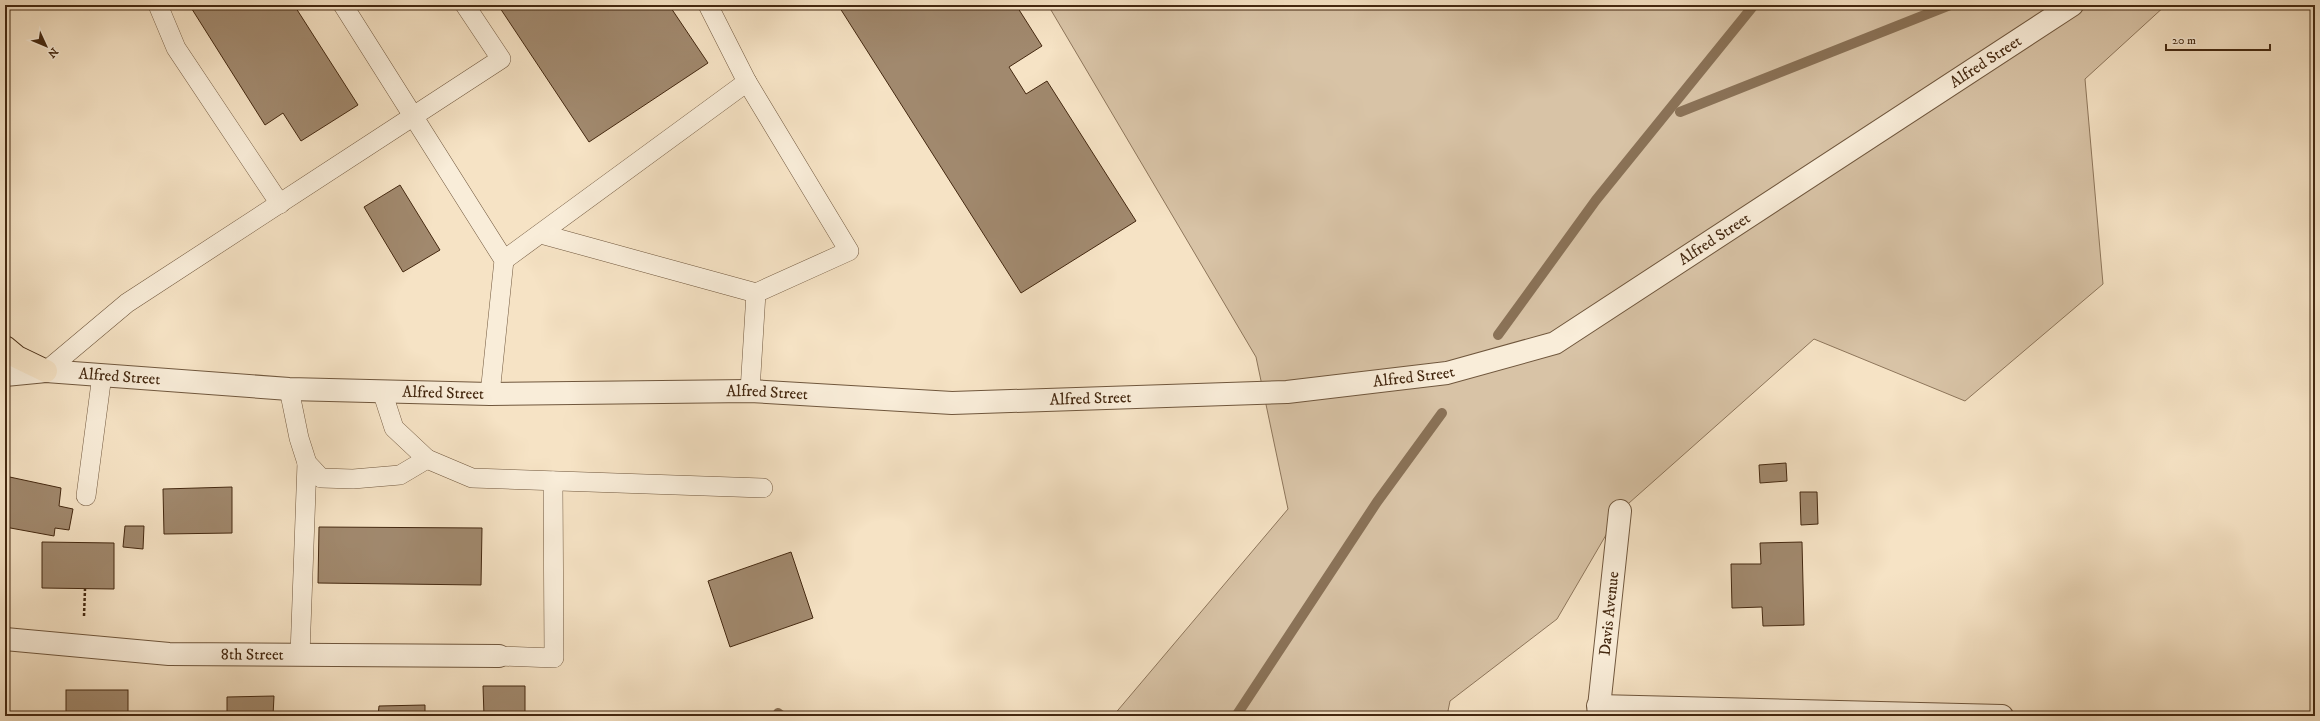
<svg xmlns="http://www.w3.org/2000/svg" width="2320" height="721" font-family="'IM FELL DW Pica',serif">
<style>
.green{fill:#d8c3a6;stroke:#8e765b}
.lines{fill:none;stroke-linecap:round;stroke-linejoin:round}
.stream{stroke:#8a7257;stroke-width:10}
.building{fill:#a1896e;stroke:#442810}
.service-casing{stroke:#70573d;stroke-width:20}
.minor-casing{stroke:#70573d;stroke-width:24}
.primary-casing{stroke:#442810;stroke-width:24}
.path{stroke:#442810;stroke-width:2.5;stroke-dasharray:3 2;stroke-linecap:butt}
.service{stroke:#f9edd9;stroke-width:19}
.minor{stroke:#f9edd9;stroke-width:22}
.primary{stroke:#f6e3c5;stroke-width:22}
.labels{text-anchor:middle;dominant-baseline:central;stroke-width:3;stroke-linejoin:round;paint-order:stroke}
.street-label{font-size:16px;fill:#442810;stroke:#f9edd9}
</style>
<rect width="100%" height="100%" fill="#f6e3c5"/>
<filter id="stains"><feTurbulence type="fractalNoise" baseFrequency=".005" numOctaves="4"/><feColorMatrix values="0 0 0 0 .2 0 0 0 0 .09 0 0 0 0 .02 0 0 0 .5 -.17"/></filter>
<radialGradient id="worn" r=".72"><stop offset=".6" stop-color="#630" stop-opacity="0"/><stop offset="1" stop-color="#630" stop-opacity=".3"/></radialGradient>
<!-- green -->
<polygon class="green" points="1048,5 2166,5 2085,79 2103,284 1965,401 1814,339 1620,511 1557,619 1450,701 1447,716 1113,716 1288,509 1256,357"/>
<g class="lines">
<!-- stream -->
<g class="stream">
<polyline points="1680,112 1950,5"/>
<polyline points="1498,335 1596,200 1754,5"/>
<polyline points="778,713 782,716"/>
<polyline points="1236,716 1377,502 1442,413"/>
</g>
</g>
<!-- building -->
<g class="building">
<polygon points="192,5 294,5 358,105 301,141 283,113 265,125 190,6"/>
<polygon points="498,5 669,5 708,63 589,142"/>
<polygon points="838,5 1016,5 1042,46 1009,67 1026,94 1047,81 1136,221 1021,293"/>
<polygon points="400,185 440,250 403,272 364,207"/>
<polygon points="1786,463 1787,481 1760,483 1759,465"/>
<polygon points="5,476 61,488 59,506 73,509 69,530 55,528 54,536 5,527"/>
<polygon points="232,487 232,533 164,534 163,489"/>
<polygon points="1800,492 1817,492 1818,524 1801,525"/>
<polygon points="125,526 144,526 143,549 123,547"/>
<polygon points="319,527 482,528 481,585 318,583"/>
<polygon points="42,542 114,543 114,589 42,588"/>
<polygon points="1802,542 1804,625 1763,626 1762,607 1732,608 1731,564 1761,564 1760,543"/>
<polygon points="791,552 813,618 730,647 708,581"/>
<polygon points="483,686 525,686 525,716 484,716"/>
<rect x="66" y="690" width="62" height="26"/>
<polygon points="274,696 273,716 227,716 227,697"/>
<polygon points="425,705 425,716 378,716 379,706"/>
</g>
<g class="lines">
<!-- service casing -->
<g class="service-casing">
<g id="service">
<polyline points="158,5 176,48 280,204"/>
<polyline points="343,5 504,260 490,394"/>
<polyline points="708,5 747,82 849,251 756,293"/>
<polyline points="541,234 756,293 750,391"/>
<polyline points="504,260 747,82"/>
<polyline points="46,371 127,303 501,59 465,5"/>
<polyline points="289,389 299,438 307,463 321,478 353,479 400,475 427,459"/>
<polyline points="382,391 394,428 427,459 472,478 763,488"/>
<polyline points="86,496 102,375"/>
<polyline points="300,655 307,463"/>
<polyline points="499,656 554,658 553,481"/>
</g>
</g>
<!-- minor casing -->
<g class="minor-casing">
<g id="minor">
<path id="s1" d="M5,375L46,371L289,389L490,394L750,391L952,403L1287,392L1447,373L1555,343L2072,5"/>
<path id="s2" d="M5,639L169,654L499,656"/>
<polyline points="1598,706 2002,716"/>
<path id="s3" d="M1598,716L1620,511"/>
</g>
</g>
<!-- primary casing -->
<g class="primary-casing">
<polyline id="primary" points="5,347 17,357 46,371"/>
</g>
<!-- path -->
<polyline class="path" points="84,616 85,589"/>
<!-- service -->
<use href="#service" class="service"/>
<!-- minor -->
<use href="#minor" class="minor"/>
<!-- primary -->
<use href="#primary" class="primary"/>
</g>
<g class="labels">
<!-- street labels -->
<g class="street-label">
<text stroke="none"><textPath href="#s1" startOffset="2071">Alfred Street</textPath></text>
<text stroke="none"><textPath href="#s1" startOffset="1747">Alfred Street</textPath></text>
<text stroke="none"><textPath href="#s1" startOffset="115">Alfred Street</textPath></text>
<text stroke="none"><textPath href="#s1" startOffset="1411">Alfred Street</textPath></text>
<text stroke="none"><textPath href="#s1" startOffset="439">Alfred Street</textPath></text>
<text stroke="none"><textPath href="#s1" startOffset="763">Alfred Street</textPath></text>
<text stroke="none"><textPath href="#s1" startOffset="1087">Alfred Street</textPath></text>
<text stroke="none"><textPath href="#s3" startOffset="103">Davis Avenue</textPath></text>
<text stroke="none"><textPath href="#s2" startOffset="248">8th Street</textPath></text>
</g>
</g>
<!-- margin -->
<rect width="2320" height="721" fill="none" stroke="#f6e3c5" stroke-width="20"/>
<rect x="6" y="6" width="2308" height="709" fill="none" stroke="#442810" stroke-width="2"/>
<rect x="10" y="10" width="2300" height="701" fill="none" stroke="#442810"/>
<!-- north arrow -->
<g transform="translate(46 46) rotate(134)" stroke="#f9edd9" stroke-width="3" paint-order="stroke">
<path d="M0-3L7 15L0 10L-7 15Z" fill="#442810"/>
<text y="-6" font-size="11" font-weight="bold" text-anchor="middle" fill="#442810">N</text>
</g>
<!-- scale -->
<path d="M2166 44v6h104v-6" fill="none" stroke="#442810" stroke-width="2"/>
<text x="2172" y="44" font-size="12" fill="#442810" stroke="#f9edd9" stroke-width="3" paint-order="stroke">20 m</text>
<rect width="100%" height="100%" filter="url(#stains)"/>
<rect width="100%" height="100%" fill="url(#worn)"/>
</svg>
